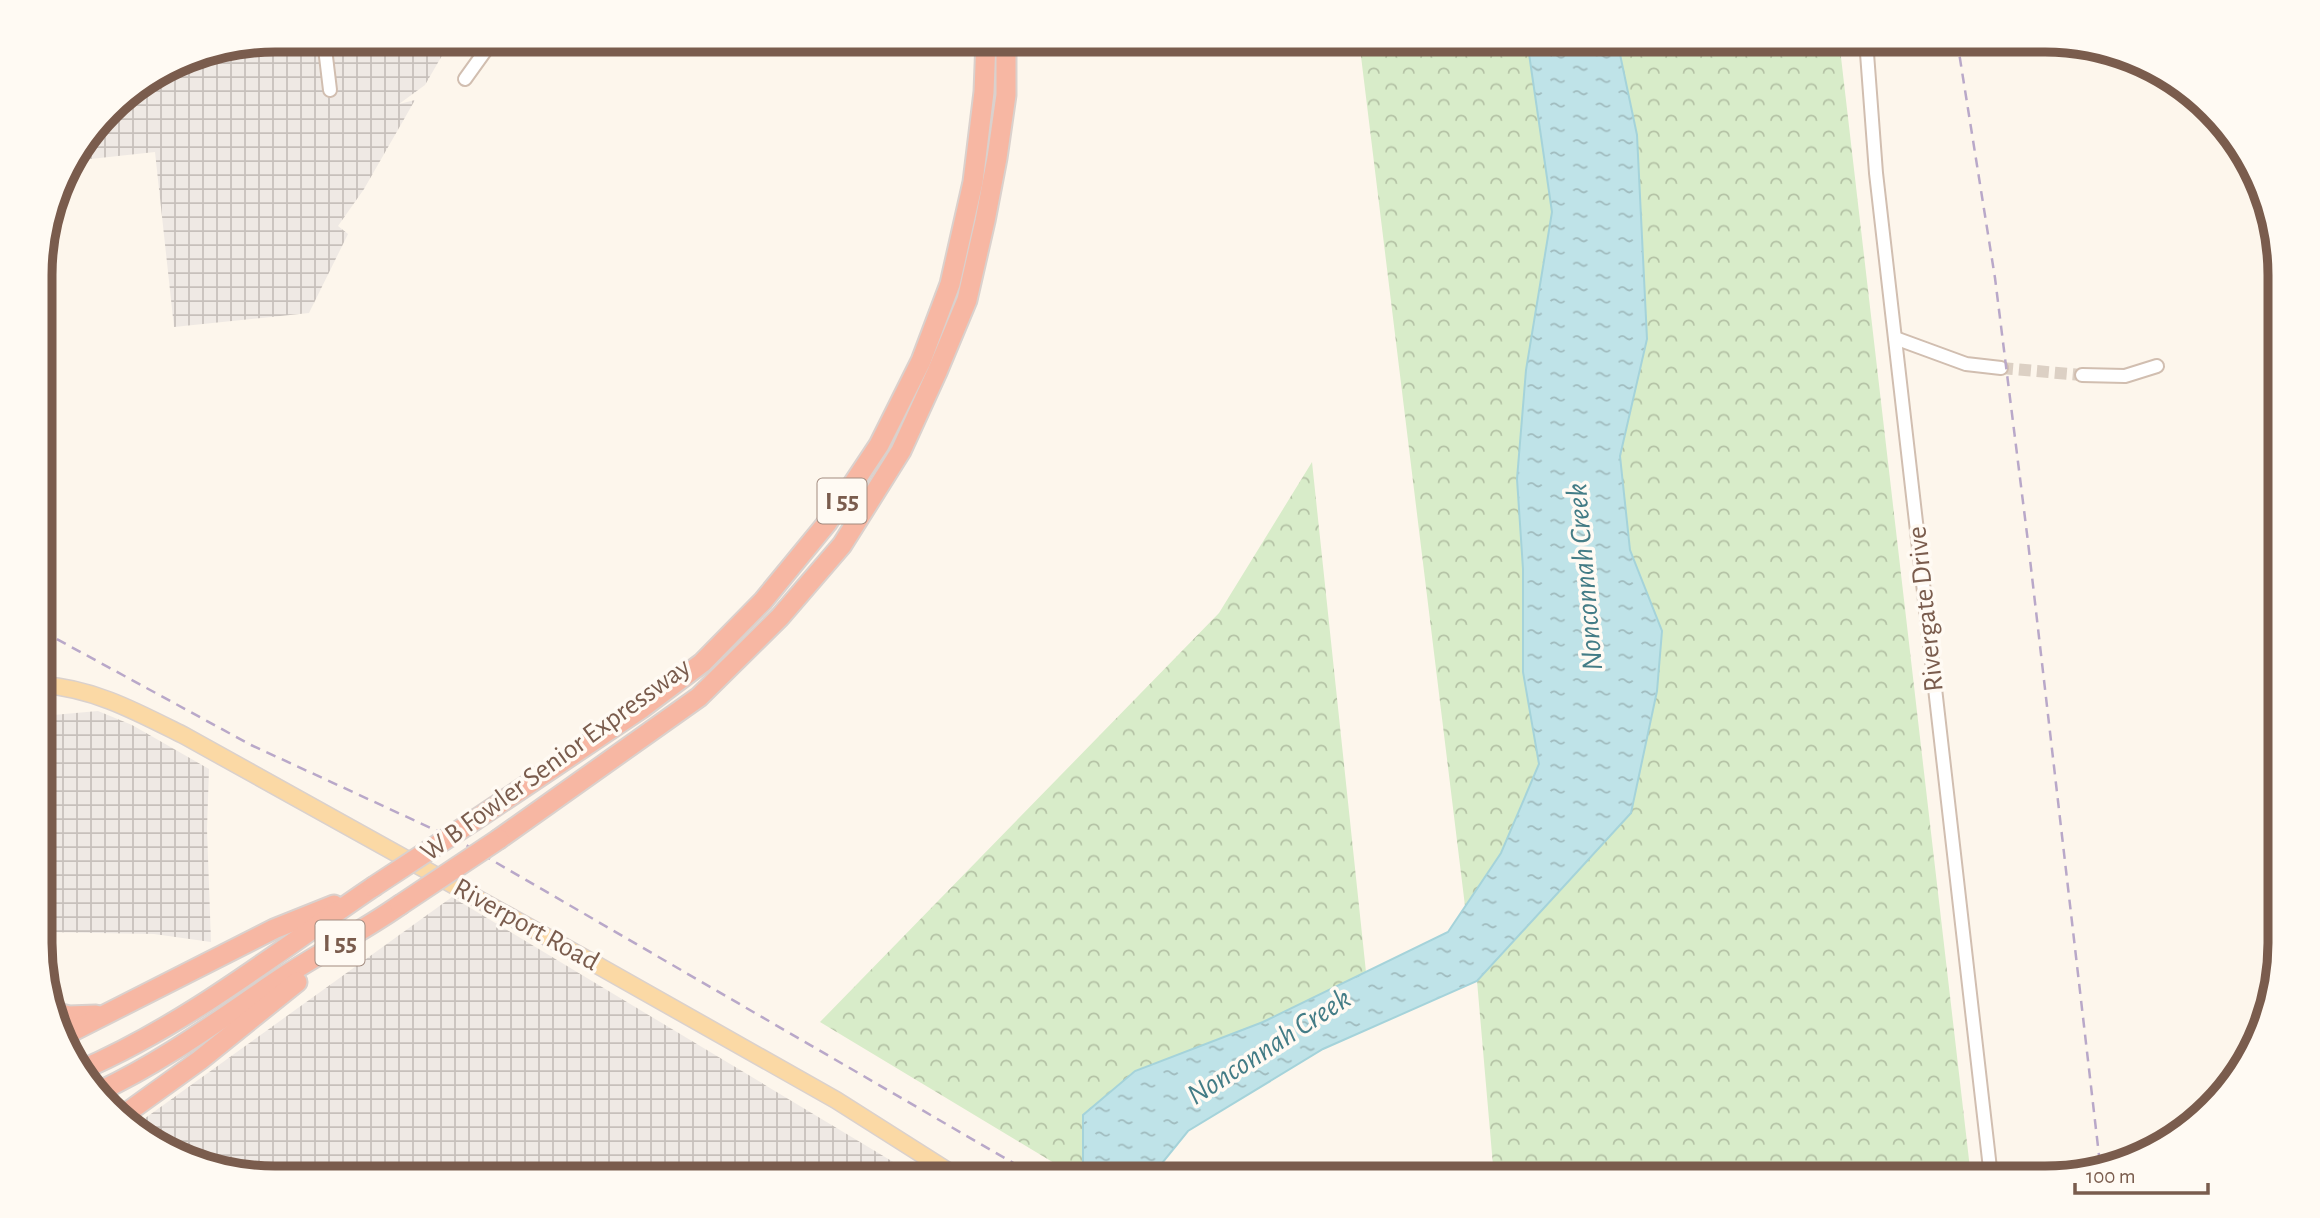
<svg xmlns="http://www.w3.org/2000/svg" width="2320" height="1218" font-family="'Alegreya Sans',sans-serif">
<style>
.industrial{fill:url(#industrial-grid)}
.forest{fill:url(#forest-crowns)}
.water{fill:url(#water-ripples);stroke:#a5d3da;stroke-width:2}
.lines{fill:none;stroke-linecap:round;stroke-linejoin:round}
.minor-tunnel{stroke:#dcd0c4;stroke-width:12;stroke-dasharray:12 6;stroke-linecap:butt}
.minor-casing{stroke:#d1beb0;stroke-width:16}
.major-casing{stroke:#dad1cd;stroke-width:19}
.highway-casing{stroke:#dad1cd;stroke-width:23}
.minor{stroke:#fff;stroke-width:12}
.major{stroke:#fbd9a5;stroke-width:16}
.highway{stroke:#f7b7a3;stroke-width:19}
.rail{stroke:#b9a8c9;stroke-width:2.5;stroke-dasharray:10 7;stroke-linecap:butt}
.highway-bridge-casing{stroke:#dad1cd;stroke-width:23;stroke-linecap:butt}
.highway-bridge{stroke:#f7b7a3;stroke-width:19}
.labels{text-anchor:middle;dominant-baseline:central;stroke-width:7;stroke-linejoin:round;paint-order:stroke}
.shield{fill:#fffaf3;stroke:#a28b7f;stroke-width:2}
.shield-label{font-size:26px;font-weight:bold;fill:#7a5c4d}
.street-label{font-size:28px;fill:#7a5c4d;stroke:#fffaf3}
.water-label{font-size:30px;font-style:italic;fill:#437c86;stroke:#fffaf3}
.rim{fill:none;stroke:#7a5c4d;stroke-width:9}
</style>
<defs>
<pattern id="industrial-grid" width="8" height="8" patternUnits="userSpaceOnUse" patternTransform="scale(1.75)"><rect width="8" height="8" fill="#efe9e4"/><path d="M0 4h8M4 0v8" fill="none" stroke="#c7c0bb"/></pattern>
<pattern id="forest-crowns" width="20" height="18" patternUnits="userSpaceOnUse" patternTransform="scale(1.75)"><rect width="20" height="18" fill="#d8ecc9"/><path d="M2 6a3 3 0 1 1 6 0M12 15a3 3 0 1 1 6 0" fill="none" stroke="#b4c2a5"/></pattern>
<pattern id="water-ripples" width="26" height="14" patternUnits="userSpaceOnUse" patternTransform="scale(1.75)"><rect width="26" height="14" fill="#bfe3e8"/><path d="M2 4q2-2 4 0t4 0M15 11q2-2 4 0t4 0" fill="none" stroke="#a0bbbe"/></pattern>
</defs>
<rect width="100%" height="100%" fill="#fdf6ec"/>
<!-- industrial -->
<g class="industrial">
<polygon points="275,40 451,40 425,85 399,104 415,100 364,189 338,226 348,234 309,313 174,327 155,152 72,161 120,99 186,58"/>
<polygon points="98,711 132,725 209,769 207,829 211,942 154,934 42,932 42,716"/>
<polygon points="452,897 920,1178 275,1178 171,1153 137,1124"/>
</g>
<!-- forest -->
<g class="forest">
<polygon points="1359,40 1527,40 1552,212 1526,370 1517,479 1523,569 1523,672 1539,764 1501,853 1465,906"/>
<polygon points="1617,40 1839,40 1971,1177 1494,1177 1477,981 1631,813 1662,631 1630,550 1620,456 1647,339 1637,135"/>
<polygon points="1312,462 1366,972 1263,1022 1083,1115 1083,1178 1079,1178 820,1022 1219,613"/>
</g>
<!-- water -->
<polygon class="water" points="1527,40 1617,40 1637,135 1647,339 1620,456 1630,550 1662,631 1657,691 1631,813 1477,981 1323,1049 1188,1131 1150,1178 1083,1178 1083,1115 1135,1071 1263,1022 1448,932 1501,853 1539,764 1523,672 1523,569 1517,479 1526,370 1552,212"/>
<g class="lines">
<!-- minor-tunnel -->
<polyline class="minor-tunnel" points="2001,368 2082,375"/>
<!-- minor casing -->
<g class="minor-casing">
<g id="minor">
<polyline points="324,40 330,90"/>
<polyline points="1866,40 1876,173 1991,1177"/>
<polyline points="465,79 493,40"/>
<polyline points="1895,338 1966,364 2001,368"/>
<polyline points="2082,375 2125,376 2157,366"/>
</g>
</g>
<!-- major casing -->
<g class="major-casing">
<path id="major" d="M42,685C94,688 139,713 185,736L590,961L836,1100L959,1178"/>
</g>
<!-- highway casing -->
<g class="highway-casing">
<g id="highway">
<polyline points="475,820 642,708 702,663 763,601 827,523 879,445 921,361 950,284 973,182 984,92 986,40"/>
<polyline points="499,839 699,697 780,617 842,545 901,451 937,372 967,300 985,221 997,158 1006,95 1006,40"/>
<polyline points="57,1013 69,1016 96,1015"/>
<polyline points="65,1035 274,929 334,905"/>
<path d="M79,1071C186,1025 277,952 373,887"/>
<path d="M100,1091C164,1061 219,1020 277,981C317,954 360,933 400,905"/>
<polyline points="125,1114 200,1060 297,982"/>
</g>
</g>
<!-- minor -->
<use href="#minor" class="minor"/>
<!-- major -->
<use href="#major" class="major"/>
<!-- highway -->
<use href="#highway" class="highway"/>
<!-- rail -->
<g class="rail">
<polyline points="1957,40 1995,278 2028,542 2100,1164"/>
<polyline points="42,631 251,745 459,841 1039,1178"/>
</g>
<!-- highway-bridge casing -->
<g class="highway-bridge-casing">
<g id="highway-bridge">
<polyline points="373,887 475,820"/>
<polyline points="400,905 499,839"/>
</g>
</g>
<!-- highway-bridge -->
<use href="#highway-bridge" class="highway-bridge"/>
</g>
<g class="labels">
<!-- shield labels -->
<g class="shield">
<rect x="817.5" y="478.5" width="49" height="45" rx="5"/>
<rect x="315.5" y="920.5" width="49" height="45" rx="5"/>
</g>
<g class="shield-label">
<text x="842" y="501">I 55</text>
<text x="340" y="943">I 55</text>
</g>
<!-- street labels -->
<g class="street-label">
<text transform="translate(1926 609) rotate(-96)">Rivergate Drive</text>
<text transform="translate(556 760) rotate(-36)">W B Fowler Senior Expressway</text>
<text transform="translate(526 925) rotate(29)">Riverport Road</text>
</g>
<!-- water labels -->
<g class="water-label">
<text transform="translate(1585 577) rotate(-95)">Nonconnah Creek</text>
<text transform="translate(1269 1047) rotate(-33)">Nonconnah Creek</text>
</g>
</g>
<!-- crop -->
<path d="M0 0H2320V1218H0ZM275 52H2045A223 223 0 0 1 2268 275V943A223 223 0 0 1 2045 1166H275A223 223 0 0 1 52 943V275A223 223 0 0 1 275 52Z" fill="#fffaf3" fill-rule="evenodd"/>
<path class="rim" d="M275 52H2045A223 223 0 0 1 2268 275V943A223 223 0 0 1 2045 1166H275A223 223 0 0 1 52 943V275A223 223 0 0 1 275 52Z"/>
<!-- scale -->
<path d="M2075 1183v10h133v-10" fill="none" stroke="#7a5c4d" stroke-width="3.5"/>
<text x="2086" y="1183" font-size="21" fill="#7a5c4d" stroke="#fffaf3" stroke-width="5" paint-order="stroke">100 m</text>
</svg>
